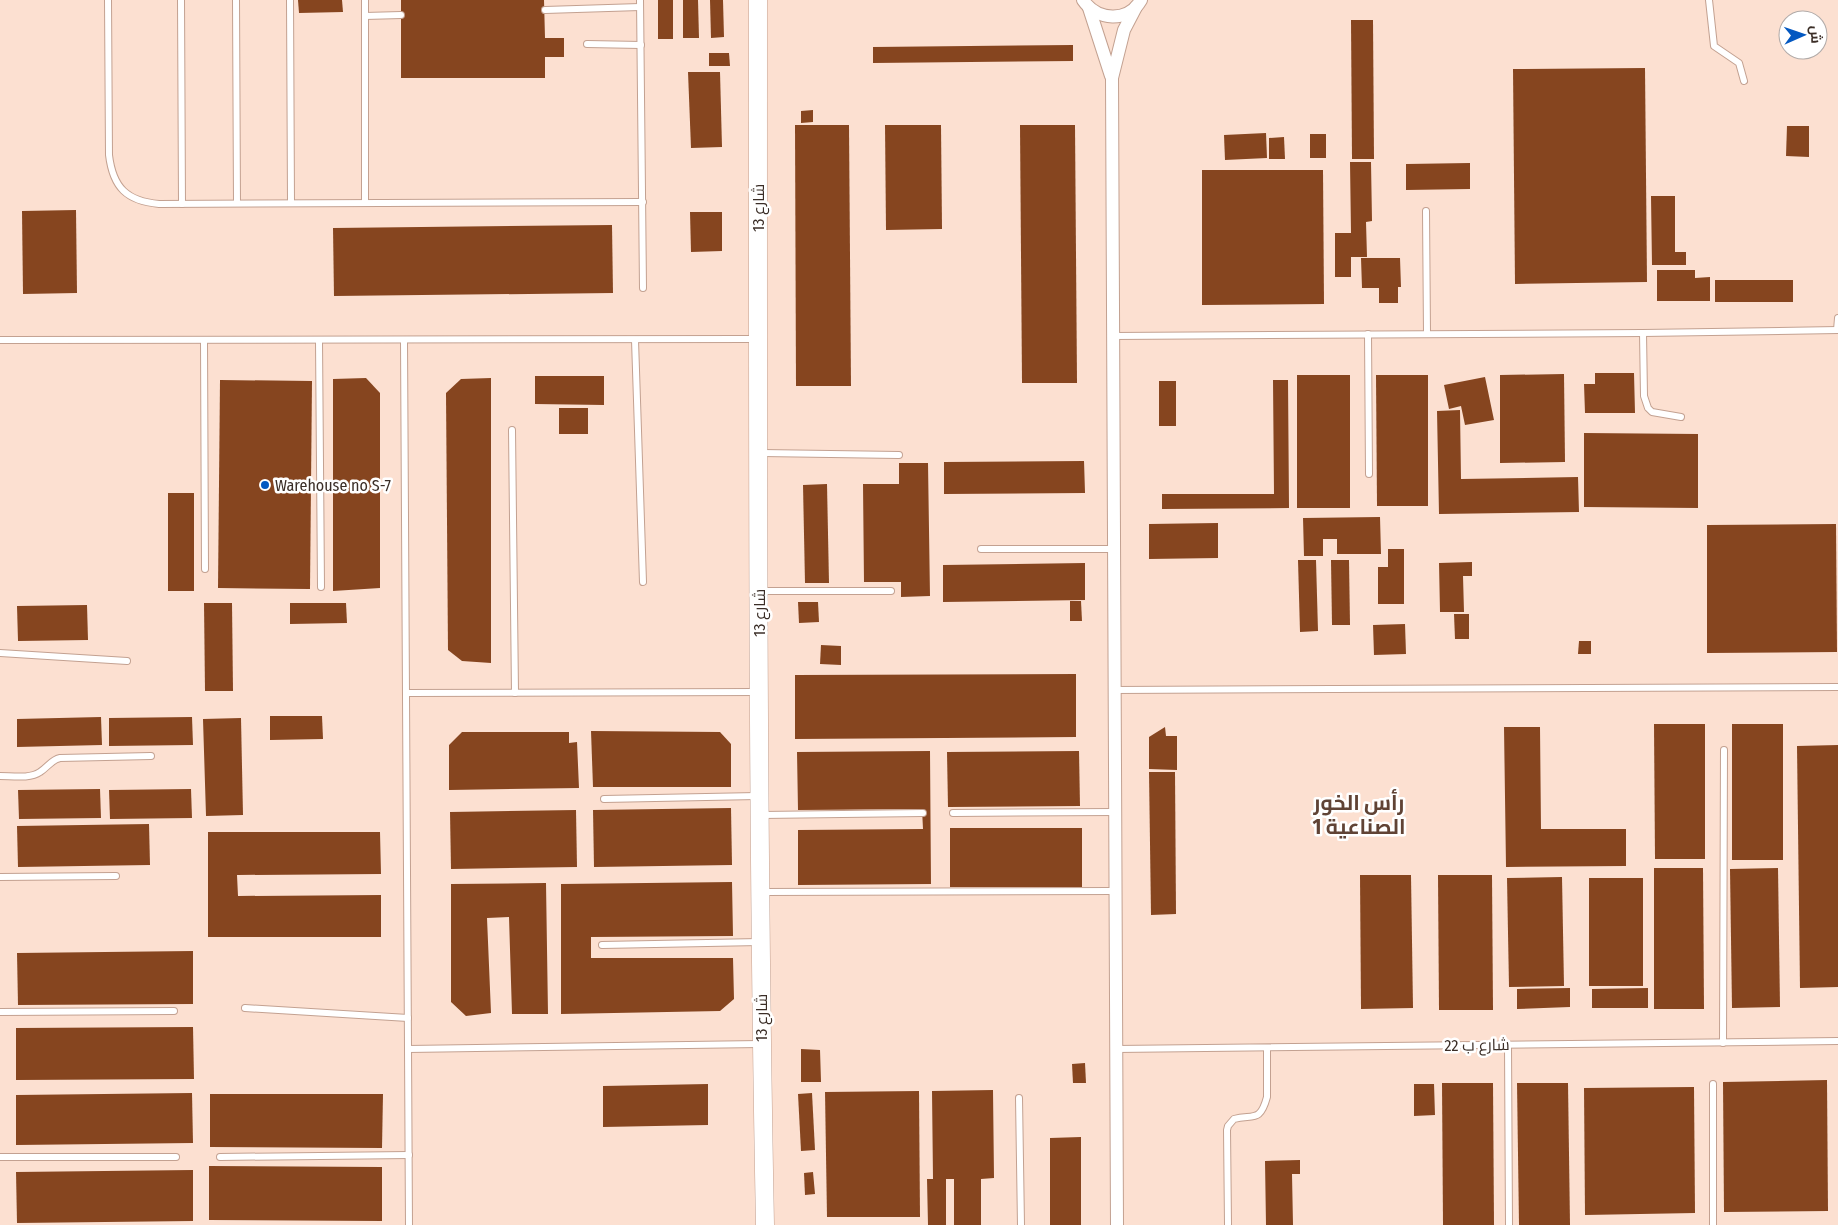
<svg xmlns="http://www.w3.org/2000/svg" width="1838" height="1225" font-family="'Fira Sans Condensed',Cairo,sans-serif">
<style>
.building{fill:#86451f}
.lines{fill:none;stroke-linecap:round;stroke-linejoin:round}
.lane-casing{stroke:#c3a191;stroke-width:8}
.street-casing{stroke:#c3a191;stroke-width:14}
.secondary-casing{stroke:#c3a191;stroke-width:19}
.lane{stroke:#fff;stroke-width:6}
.street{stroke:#fff;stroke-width:12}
.secondary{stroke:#fff;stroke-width:18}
.poi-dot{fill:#0358c1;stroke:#fff;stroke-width:2}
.labels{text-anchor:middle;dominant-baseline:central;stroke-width:5;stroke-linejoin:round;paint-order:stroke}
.street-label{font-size:16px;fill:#3b2e27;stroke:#fff}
.poi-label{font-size:16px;fill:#3b2e27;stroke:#fff;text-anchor:start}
.district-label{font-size:21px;font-weight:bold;fill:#604335;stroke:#fff}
</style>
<rect width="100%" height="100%" fill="#fce0d1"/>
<!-- building -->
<g class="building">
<polygon points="298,0 342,0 343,12 299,13"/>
<polygon points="401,0 544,0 545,38 564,38 564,57 545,57 545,78 401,78"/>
<rect x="658" y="0" width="15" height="39"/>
<polygon points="683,0 698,0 699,38 683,38"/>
<polygon points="710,0 723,0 724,37 711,38"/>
<polygon points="1351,20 1373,20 1374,159 1352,159"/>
<polygon points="1073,45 1073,61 873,63 873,47"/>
<polygon points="709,53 729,53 730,66 709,66"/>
<polygon points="1645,68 1647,282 1515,284 1513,69"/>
<polygon points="688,72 720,72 722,147 691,148"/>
<polygon points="813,110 813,122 801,123 801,111"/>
<polygon points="795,125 849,125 851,386 796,386"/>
<polygon points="885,125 941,125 942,229 886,230"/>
<polygon points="1020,125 1075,125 1077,383 1022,383"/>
<polygon points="1787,126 1809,126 1809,157 1786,156"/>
<polygon points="1266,133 1267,158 1225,160 1224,135"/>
<rect x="1310" y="134" width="16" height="24"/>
<polygon points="1284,137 1285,159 1269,159 1269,138"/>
<polygon points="1350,162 1371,162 1372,221 1366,222 1367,257 1351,257 1351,277 1335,277 1335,233 1351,233"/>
<polygon points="1470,163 1470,189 1406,190 1406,164"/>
<polygon points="1202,170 1323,170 1324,304 1202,305"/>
<polygon points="1651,196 1675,196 1675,252 1686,252 1686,265 1652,265"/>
<polygon points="76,210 77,293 23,294 22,211"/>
<polygon points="690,212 722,212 722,251 691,252"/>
<polygon points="612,225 613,293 334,296 333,228"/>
<polygon points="1361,258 1400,258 1401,287 1398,287 1398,303 1379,303 1379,288 1362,288"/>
<polygon points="1657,270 1695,270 1695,278 1710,277 1710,301 1657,301"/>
<rect x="1715" y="280" width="78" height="22"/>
<polygon points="1595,373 1634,373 1635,413 1585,413 1584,384 1595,384"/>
<polygon points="1564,374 1565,462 1500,463 1500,375"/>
<rect x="1297" y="375" width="53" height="133"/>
<polygon points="1376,375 1428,375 1428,506 1377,506"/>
<polygon points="535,376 604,376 604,405 535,404"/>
<polygon points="1485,377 1494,420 1465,425 1461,406 1449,409 1444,385"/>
<polygon points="366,378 380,393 380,588 333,591 333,379"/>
<polygon points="491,378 491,663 462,661 448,650 446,393 461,379"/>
<polygon points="220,380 312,381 310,589 218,588"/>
<polygon points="1273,380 1288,380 1289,508 1162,509 1162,494 1274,494"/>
<rect x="1159" y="381" width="17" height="45"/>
<rect x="559" y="408" width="29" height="26"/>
<polygon points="1460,410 1461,479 1578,477 1579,512 1439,514 1437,411"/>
<polygon points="1584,433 1698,434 1698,508 1584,507"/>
<polygon points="1084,461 1085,493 944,494 944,462"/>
<polygon points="899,463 928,463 930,596 901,597 901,582 864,582 863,484 899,484"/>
<polygon points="827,484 829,583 805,583 803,485"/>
<rect x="168" y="493" width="26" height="98"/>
<polygon points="1380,517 1381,554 1337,554 1337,539 1323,539 1323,556 1304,556 1303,518"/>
<polygon points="1218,523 1218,558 1149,559 1149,524"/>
<polygon points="1836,524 1837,652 1707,653 1707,525"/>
<polygon points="1388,549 1404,549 1404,604 1378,604 1378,567 1388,567"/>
<polygon points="1298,560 1316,560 1318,631 1300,632"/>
<polygon points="1331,560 1349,560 1350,625 1332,625"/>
<polygon points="1472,562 1472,576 1463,576 1464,612 1440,612 1439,563"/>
<polygon points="1085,563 1085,600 943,602 943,565"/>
<polygon points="1070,601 1081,601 1082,621 1070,621"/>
<polygon points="798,602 818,602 819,622 799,623"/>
<polygon points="204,603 232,603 233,691 205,691"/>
<polygon points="290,603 346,603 347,623 290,624"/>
<polygon points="87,605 88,640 18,641 17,606"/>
<polygon points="1454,614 1469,614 1469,639 1455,639"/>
<polygon points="1405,624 1406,654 1374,655 1373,625"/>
<polygon points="1579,641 1591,641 1591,654 1578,654"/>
<polygon points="821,645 841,646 841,665 820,664"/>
<polygon points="1076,674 1076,737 795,739 795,675"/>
<polygon points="270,716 322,716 323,739 270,740"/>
<polygon points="101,717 102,745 17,747 17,719"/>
<polygon points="192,717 193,745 109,746 109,718"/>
<polygon points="241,718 243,815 206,816 203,719"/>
<polygon points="1654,724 1705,724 1705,859 1655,859"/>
<rect x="1732" y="724" width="51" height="136"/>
<polygon points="1165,727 1166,736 1177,736 1177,770 1149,769 1149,737"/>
<polygon points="1504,727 1540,727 1541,829 1626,829 1626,866 1506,867"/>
<polygon points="591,731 720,732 731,744 731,787 593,787"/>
<polygon points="462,732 569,732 569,743 577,742 579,788 449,790 449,745"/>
<polygon points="1838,745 1838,987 1800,988 1797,746"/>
<polygon points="930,751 931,884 798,885 798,830 923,829 922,809 798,810 797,752"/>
<polygon points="1079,751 1080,806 948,807 947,752"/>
<polygon points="1149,772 1175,772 1176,914 1151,915"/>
<polygon points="100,789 101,818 19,819 18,790"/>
<polygon points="191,789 192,818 110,819 109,790"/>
<polygon points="731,808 732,865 594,867 593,810"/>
<polygon points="576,810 577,867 451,869 450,812"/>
<polygon points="149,824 150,865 18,867 17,826"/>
<rect x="950" y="828" width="132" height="59"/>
<polygon points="208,832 380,832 381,874 237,875 238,896 381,895 381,937 208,937"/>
<polygon points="1654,868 1703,868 1704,1009 1654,1009"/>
<polygon points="1778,868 1780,1007 1732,1008 1730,869"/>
<polygon points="1360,875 1411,875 1413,1008 1361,1009"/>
<polygon points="1438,875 1492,875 1493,1010 1439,1010"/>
<polygon points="1562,877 1564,986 1509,987 1507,878"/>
<rect x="1589" y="878" width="54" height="108"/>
<polygon points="732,882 733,936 591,937 591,958 733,958 734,999 720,1011 561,1014 561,884"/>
<polygon points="546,883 548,1014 512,1014 509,917 487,918 491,1013 466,1016 451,1002 451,884"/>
<polygon points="193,951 193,1004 18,1005 17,953"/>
<polygon points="1570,988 1570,1007 1517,1009 1517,989"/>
<polygon points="1648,988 1648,1008 1592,1008 1592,989"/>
<polygon points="193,1027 194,1079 16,1080 16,1028"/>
<polygon points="801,1049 820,1050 821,1082 801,1082"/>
<polygon points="1085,1063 1086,1083 1073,1083 1072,1064"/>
<polygon points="1827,1080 1828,1211 1724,1212 1723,1082"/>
<polygon points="1442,1083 1493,1083 1494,1225 1443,1225"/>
<polygon points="1517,1083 1568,1083 1570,1225 1519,1225"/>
<polygon points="708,1084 708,1125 603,1127 603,1086"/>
<polygon points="1414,1084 1434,1084 1435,1115 1414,1116"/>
<polygon points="1694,1087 1695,1213 1585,1215 1584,1088"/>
<polygon points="993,1090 994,1178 981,1179 981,1225 954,1225 954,1179 946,1179 946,1225 928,1225 927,1179 933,1179 932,1091"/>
<polygon points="919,1091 920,1217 827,1217 825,1092"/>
<polygon points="192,1093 193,1143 16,1145 16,1095"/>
<polygon points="812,1093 815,1150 801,1151 798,1094"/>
<polygon points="210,1094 383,1094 382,1148 210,1147"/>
<polygon points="1081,1137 1081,1225 1050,1225 1050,1138"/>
<polygon points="1300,1160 1300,1174 1292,1174 1293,1225 1266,1225 1265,1161"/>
<polygon points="209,1166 382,1167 382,1221 209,1220"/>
<polygon points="193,1170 193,1221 17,1223 16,1172"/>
<polygon points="813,1172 815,1194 805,1195 804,1173"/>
</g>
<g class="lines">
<!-- lane casing -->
<g class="lane-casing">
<g id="lane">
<path d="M108,0L109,155C113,188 127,201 159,204L643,202"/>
<polyline points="181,0 182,204"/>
<polyline points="236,0 237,203"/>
<polyline points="290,0 291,202"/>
<polyline points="365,0 365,202"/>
<polyline points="640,0 643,288"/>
<polyline points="1709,0 1714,46 1739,63 1744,81"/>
<polyline points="545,10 640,7"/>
<polyline points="365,16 401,15"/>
<polyline points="587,44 641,45"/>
<polyline points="1426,211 1427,333"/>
<polyline points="1837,330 1838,318"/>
<polyline points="1643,333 1644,396 1648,408 1652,412 1681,417"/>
<polyline points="1368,334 1369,474"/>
<polyline points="1113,336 1643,333 1838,330"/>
<polyline points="0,340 757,339"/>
<polyline points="635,340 643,582"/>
<polyline points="204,341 205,569"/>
<polyline points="319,341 321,587"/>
<polyline points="404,341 409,1225"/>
<polyline points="512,430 515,693"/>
<polyline points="760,453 899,455"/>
<polyline points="981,549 1114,549"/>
<polyline points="760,591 891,591"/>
<polyline points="0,653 127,661"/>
<polyline points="1114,690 1838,687"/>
<polyline points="406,693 758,692"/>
<path d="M0,776C12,776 30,779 40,772C48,767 51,760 60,758L151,756"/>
<polyline points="604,799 757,796"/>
<polyline points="953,813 1115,812"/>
<polyline points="761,815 923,813"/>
<polyline points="0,877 116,876"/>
<polyline points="761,892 1115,891"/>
<polyline points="602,945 760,942"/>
<polyline points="245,1008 408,1018"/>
<polyline points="0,1012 174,1011"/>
<polyline points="1723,1043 1724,750"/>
<polyline points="1508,1045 1509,1225"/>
<polyline points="408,1049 760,1044"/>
<polyline points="1116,1049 1838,1041"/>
<polyline points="1713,1084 1713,1225"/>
<polyline points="1019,1098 1021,1225"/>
<polyline points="0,1157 176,1157"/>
<polyline points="220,1157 409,1155"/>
<path d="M1228,1224L1227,1130L1228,1126L1234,1119C1253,1114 1260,1123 1267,1097V1048"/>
</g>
</g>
<!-- street casing -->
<g class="street-casing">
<g id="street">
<path d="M1083,0C1097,21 1128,23 1141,0"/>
<polyline points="1089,8 1111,76"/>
<polyline points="1117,1225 1112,78 1124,30 1136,7"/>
</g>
</g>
<!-- secondary casing -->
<g class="secondary-casing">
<path id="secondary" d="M758,0C758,408 757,817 765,1225"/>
</g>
<!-- lane -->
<use href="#lane" class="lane"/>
<!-- street -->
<use href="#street" class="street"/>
<!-- secondary -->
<use href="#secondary" class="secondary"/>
</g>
<!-- markers -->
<circle class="poi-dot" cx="265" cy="485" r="5"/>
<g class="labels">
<!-- street labels -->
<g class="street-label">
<text transform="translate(758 208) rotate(-90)">شارع 13</text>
<text transform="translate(759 613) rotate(-90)">شارع 13</text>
<text transform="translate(761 1018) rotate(-90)">شارع 13</text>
<text transform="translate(1477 1045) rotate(-1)">شارع ب 22</text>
</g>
<!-- poi labels -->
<g class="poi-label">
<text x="275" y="485">Warehouse no S-7</text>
</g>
<!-- district labels -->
<g class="district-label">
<text x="1359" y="803">رأس الخور<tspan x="1359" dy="24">الصناعية 1</tspan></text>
</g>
</g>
<!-- north arrow -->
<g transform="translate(1803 35) rotate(88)"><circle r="24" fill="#ffffff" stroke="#b1aba9"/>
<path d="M0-4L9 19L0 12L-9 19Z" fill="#0358c1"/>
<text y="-8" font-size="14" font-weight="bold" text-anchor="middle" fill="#3b2e27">ش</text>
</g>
</svg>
